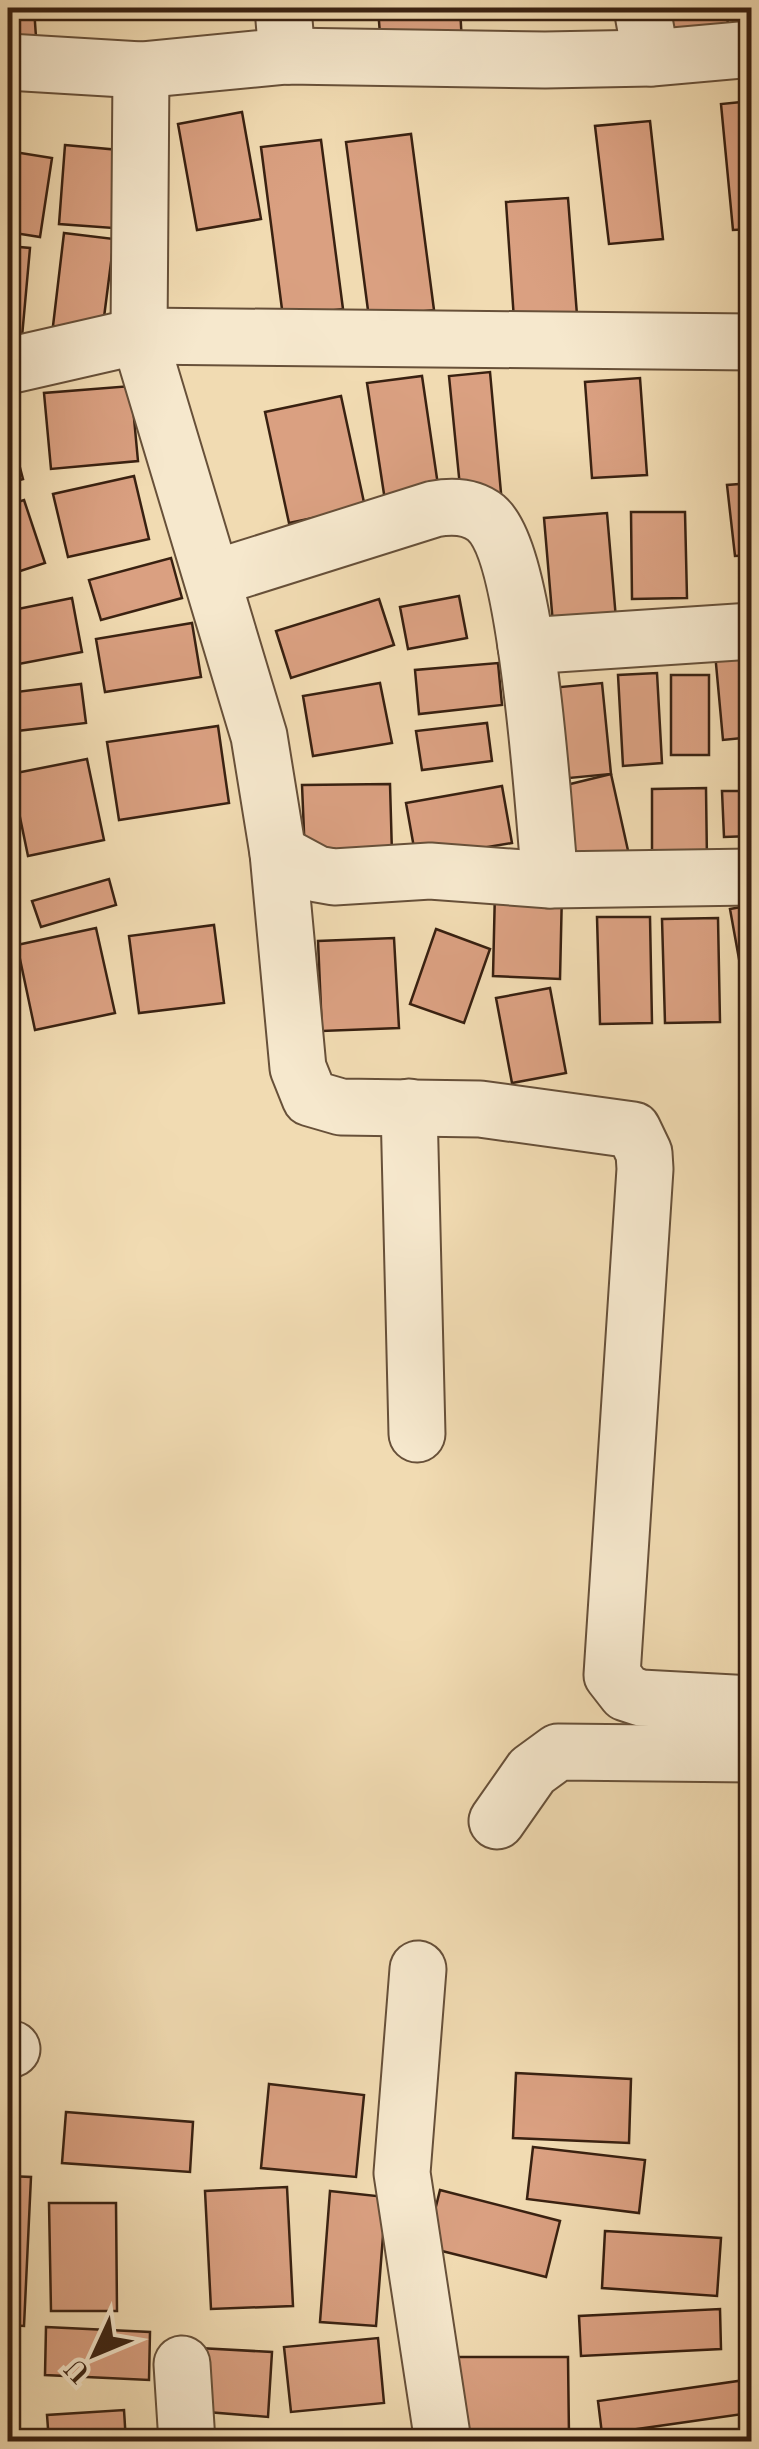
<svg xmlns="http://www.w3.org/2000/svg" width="759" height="2449" font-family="'Old Standard TT',serif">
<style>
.building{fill:#daa081;stroke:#392111;stroke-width:2.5}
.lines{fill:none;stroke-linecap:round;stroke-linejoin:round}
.minor-casing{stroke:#675039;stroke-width:59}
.minor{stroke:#f6e8cd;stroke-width:55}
</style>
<rect width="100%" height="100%" fill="#f1dbb2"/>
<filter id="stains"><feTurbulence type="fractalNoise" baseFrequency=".002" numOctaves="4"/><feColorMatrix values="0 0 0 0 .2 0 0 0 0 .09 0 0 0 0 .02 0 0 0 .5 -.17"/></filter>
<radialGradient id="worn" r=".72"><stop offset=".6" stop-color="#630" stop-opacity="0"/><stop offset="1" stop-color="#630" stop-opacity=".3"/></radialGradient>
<!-- building -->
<g class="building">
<polygon points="8,8 34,8 36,37 8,39"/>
<polygon points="378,8 460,8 462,43 381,48"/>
<polygon points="655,8 726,8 729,32 658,37"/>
<polygon points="752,101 752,229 733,230 721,104"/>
<polygon points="242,112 261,219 197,230 178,124"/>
<polygon points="650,121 663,239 609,244 595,126"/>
<polygon points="411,134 434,310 369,318 346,142"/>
<polygon points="321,140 343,309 283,317 261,147"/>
<polygon points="65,145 119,150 113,228 59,224"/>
<polygon points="8,151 52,158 40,237 8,232"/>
<polygon points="568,198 577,315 514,320 506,202"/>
<polygon points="64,233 114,239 102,333 53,326"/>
<polygon points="8,246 30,248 21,348 8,347"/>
<polygon points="490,372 501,493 461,497 449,376"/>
<polygon points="422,376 440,499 386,507 367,383"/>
<polygon points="640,378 647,475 592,478 585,382"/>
<polygon points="131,386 138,461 51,469 44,393"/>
<polygon points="341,396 365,507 289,523 265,412"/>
<polygon points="8,422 23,479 8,483"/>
<polygon points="134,476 149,539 68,557 53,494"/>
<polygon points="752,483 752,555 735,556 727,485"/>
<polygon points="24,500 45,563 8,575 8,505"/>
<polygon points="631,512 685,512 687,598 632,599"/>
<polygon points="607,513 616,619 553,624 544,518"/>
<polygon points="171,558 182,598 101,620 89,580"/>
<polygon points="459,596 467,638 408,649 400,607"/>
<polygon points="72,598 82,652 8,666 8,611"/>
<polygon points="379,599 394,645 291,678 276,631"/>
<polygon points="192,623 201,677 105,692 96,639"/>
<polygon points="752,639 752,737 723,740 714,642"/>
<polygon points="498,663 502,705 419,714 415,670"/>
<polygon points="657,673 662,763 623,766 618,675"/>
<rect x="671" y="675" width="38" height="80"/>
<polygon points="380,683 392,743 313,756 303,696"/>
<polygon points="602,683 611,774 559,779 550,688"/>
<polygon points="81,684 86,723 8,732 8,693"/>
<polygon points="487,723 492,761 422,770 416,731"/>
<polygon points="218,726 229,803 119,820 107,742"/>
<polygon points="87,759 104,840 28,856 11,774"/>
<polygon points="611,774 629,855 573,869 554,788"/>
<polygon points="390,784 392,854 305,856 302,785"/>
<polygon points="502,786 512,843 416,859 406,803"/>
<polygon points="706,788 707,862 652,862 652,789"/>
<polygon points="722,791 752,791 752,836 724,837"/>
<polygon points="109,879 116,905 41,927 32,901"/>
<polygon points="495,890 562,891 560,979 493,976"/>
<polygon points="752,905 752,1020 750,1020 730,909"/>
<polygon points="597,917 650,917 652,1023 600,1024"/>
<polygon points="718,918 720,1022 665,1023 662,919"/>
<polygon points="214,925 224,1003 139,1013 129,936"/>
<polygon points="96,928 115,1013 35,1030 17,945"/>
<polygon points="436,929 490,949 464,1023 410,1004"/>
<polygon points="394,938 399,1028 322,1031 318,941"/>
<polygon points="550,988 566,1073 512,1083 496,998"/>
<polygon points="516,2073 631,2079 629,2143 513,2138"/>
<polygon points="269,2084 364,2095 356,2177 261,2168"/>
<polygon points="66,2112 193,2122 190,2172 62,2163"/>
<polygon points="533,2147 645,2160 639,2213 527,2199"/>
<polygon points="8,2176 31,2177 24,2326 8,2325"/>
<polygon points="287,2187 293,2306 211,2309 205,2191"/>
<polygon points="440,2190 560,2221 546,2277 426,2247"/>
<polygon points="330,2191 386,2197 376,2326 320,2322"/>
<polygon points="49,2203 116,2203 117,2311 51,2311"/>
<polygon points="605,2231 721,2238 717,2296 602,2288"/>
<polygon points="720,2309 721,2349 581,2356 579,2316"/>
<polygon points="46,2327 150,2332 149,2380 45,2375"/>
<polygon points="378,2338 384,2403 291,2412 284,2347"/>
<polygon points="199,2348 272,2352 268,2417 195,2411"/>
<polygon points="454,2357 568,2357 569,2437 453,2437"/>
<polygon points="745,2380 750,2413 602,2434 598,2401"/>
<polygon points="124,2410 126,2442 49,2442 47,2415"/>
<polygon points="380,2431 382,2442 330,2442"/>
</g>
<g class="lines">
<!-- minor casing -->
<g class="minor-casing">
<g id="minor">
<polyline points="283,8 287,56"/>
<polyline points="642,8 651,58"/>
<polyline points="8,62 141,70 287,56 545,60 651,58 752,49"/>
<polyline points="141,70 139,336 259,736 278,853 298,1068 310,1098 341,1107 480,1109 633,1130 644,1153 645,1169 612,1675 626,1693 641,1698 752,1704"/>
<polyline points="8,366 139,336 752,342"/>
<path d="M215,578L434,509C451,506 471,506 486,518C530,556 543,813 550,880"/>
<polyline points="526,646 752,631"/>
<polyline points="278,853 317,874 334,877 430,871 550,880 752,877"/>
<polyline points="409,1107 417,1434"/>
<polyline points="497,1821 532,1771 558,1752 752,1754"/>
<polyline points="418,1969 402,2173 443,2442"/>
<polyline points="8,2048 12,2049"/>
<polyline points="182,2364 187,2442"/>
</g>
</g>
<!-- minor -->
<use href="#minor" class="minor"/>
</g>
<!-- margin -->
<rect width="759" height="2449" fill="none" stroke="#f1dbb2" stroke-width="40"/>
<rect x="10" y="10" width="739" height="2429" fill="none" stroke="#392111" stroke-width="5"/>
<rect x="20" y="20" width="719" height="2409" fill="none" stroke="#392111" stroke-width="2.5"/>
<!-- north arrow -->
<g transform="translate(95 2354) rotate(226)" stroke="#f6e8cd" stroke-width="8" paint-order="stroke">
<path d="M0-8L18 38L0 25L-18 38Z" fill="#392111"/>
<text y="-15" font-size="28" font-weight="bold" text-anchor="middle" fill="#392111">U</text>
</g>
<rect width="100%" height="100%" filter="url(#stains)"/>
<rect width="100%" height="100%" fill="url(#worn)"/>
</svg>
